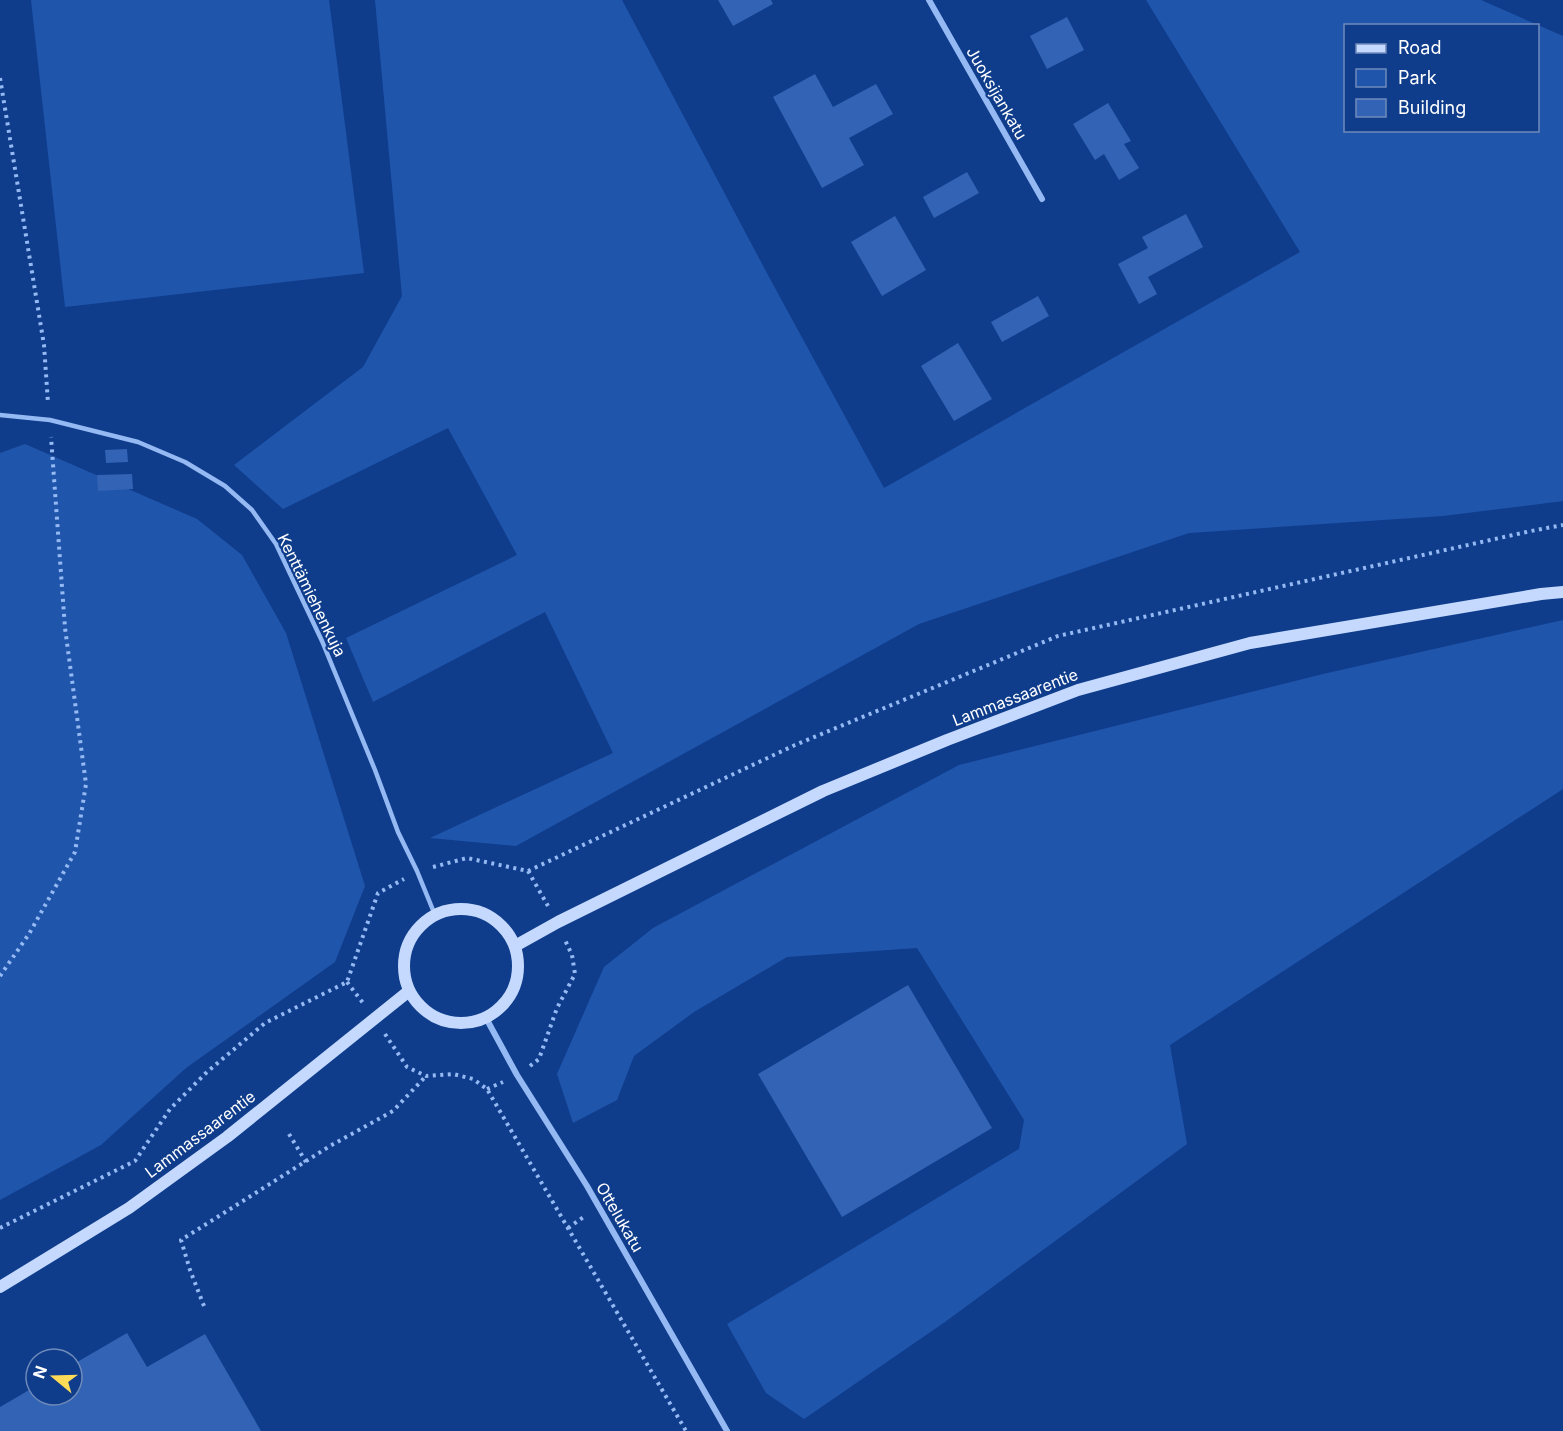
<svg xmlns="http://www.w3.org/2000/svg" width="1563" height="1431" font-family="Inter,sans-serif">
<style>
.green{fill:#2055ac;fill-rule:evenodd}
.building{fill:#3363b4}
.lines{fill:none;stroke-linecap:round;stroke-linejoin:round}
.path{stroke:#95b9f3;stroke-width:4;stroke-dasharray:3 4.5;stroke-linecap:butt}
.lane{stroke:#95b9f3;stroke-width:4.5}
.street{stroke:#95b9f3;stroke-width:6}
.secondary{stroke:#c4d9fd;stroke-width:12}
.labels{text-anchor:middle;dominant-baseline:central;stroke-width:4.5;stroke-linejoin:round;paint-order:stroke}
.street-label{font-size:16px;fill:#fff;stroke:#0f3d8c}
</style>
<rect width="100%" height="100%" fill="#0f3d8c"/>
<!-- green -->
<g class="green">
<polygon points="31,0 329,0 364,273 65,307"/>
<path d="M375,0H622L769,277L884,488L1300,252L1146,0H1481L1563,36V501L1443,516L1189,533L919,624L516,846L430,838L613,753L545,612L373,702L346,638L517,555L448,428L283,509L234,465L363,367L402,296ZM1346,26H1538V130H1346Z"/>
<polygon points="25,444 197,519 242,555 286,633 365,886 335,962 186,1068 101,1145 0,1200 0,453"/>
<polygon points="1563,620 1563,789 1170,1045 1187,1144 945,1322 804,1419 766,1393 727,1324 1019,1149 1024,1120 917,948 787,957 694,1012 634,1056 617,1100 573,1123 557,1074 604,967 653,928 959,765 1323,674"/>
</g>
<!-- building -->
<g class="building">
<polygon points="718,0 771,0 773,4 733,26"/>
<polygon points="1067,17 1084,50 1047,69 1030,36"/>
<polygon points="815,74 833,107 876,84 893,114 849,138 864,165 822,188 773,97"/>
<polygon points="1108,103 1131,141 1124,144 1139,168 1119,180 1104,154 1095,160 1073,124"/>
<polygon points="967,172 979,193 934,218 923,197"/>
<polygon points="1186,214 1203,247 1148,277 1157,294 1139,304 1118,264 1148,248 1142,237"/>
<polygon points="895,216 926,270 882,296 851,242"/>
<polygon points="1038,296 1049,316 1002,342 991,322"/>
<polygon points="958,343 992,399 954,421 921,366"/>
<polygon points="127,449 128,462 106,463 105,450"/>
<polygon points="132,474 133,489 98,491 97,475"/>
<polygon points="908,985 992,1128 842,1217 758,1074"/>
<polygon points="127,1333 147,1367 205,1334 261,1431 0,1431 0,1407 36,1386 36,1395 72,1395 72,1365"/>
</g>
<g class="lines">
<!-- path -->
<g class="path">
<polyline points="0,78 44,345 48,403"/>
<polyline points="433,867 467,858 528,871 795,745 1058,636 1531,531 1563,525"/>
<polyline points="528,871 548,906"/>
<polyline points="0,976 29,934 75,852 86,784 65,628 51,437"/>
<polyline points="347,982 363,1003"/>
<polyline points="385,1034 407,1067 426,1076 453,1074 473,1079 487,1089 686,1431"/>
<polyline points="530,1066 539,1059 557,1008 575,974 572,955 565,940"/>
<polyline points="487,1089 503,1082"/>
<polyline points="289,1134 306,1162"/>
<polyline points="0,1228 135,1161 170,1109 207,1072 265,1023 347,982 378,893 404,879"/>
<polyline points="568,1228 585,1216"/>
<polyline points="204,1306 190,1270 181,1240 330,1146 393,1111 426,1076"/>
</g>
<!-- lane -->
<polyline class="lane" points="0,415 50,420 138,442 185,462 225,486 252,510 276,544 322,641 375,770 398,832 417,871 435,915"/>
<!-- street -->
<g class="street">
<polyline points="929,0 1042,199"/>
<polyline points="486,1018 517,1075 587,1186 727,1431"/>
</g>
<!-- secondary -->
<g class="secondary">
<circle cx="461" cy="966" r="57"/>
<polyline points="515,946 558,922 823,791 947,740 1078,690 1250,643 1541,594 1563,592"/>
<polyline points="0,1287 129,1208 227,1137 409,991"/>
</g>
</g>
<g class="labels">
<!-- street labels -->
<g class="street-label">
<text transform="translate(997 93) rotate(60)">Juoksijankatu</text>
<text transform="translate(312 595) rotate(64)">Kenttämiehenkuja</text>
<text transform="translate(1015 697) rotate(-21)">Lammassaarentie</text>
<text transform="translate(200 1134) rotate(-37)">Lammassaarentie</text>
<text transform="translate(620 1217) rotate(60)">Ottelukatu</text>
</g>
</g>
<!-- legend -->
<rect x="1344" y="24" width="195" height="108" fill="#0f3d8c" stroke="#6f8bba" stroke-width="1.5"/>
<rect x="1356" y="44" width="30" height="9" fill="#c4d9fd" stroke="#6f8bba" stroke-width="1.5"/>
<text x="1398" y="54" font-size="18" fill="#ffffff">Road</text>
<rect x="1356" y="69" width="30" height="18" fill="#2055ac" stroke="#6f8bba" stroke-width="1.5"/>
<text x="1398" y="84" font-size="18" fill="#ffffff">Park</text>
<rect x="1356" y="99" width="30" height="18" fill="#3363b4" stroke="#6f8bba" stroke-width="1.5"/>
<text x="1398" y="114" font-size="18" fill="#ffffff">Building</text>
<!-- north arrow -->
<g transform="translate(54 1377) rotate(289)"><circle r="28" fill="#0f3d8c" stroke="#6f8bba" stroke-width="1.5"/>
<path d="M0-4.5L10 22L0 15L-10 22Z" fill="#ffdb57"/>
<text y="-9" font-size="16" font-weight="bold" text-anchor="middle" fill="#ffffff">N</text>
</g>
</svg>
